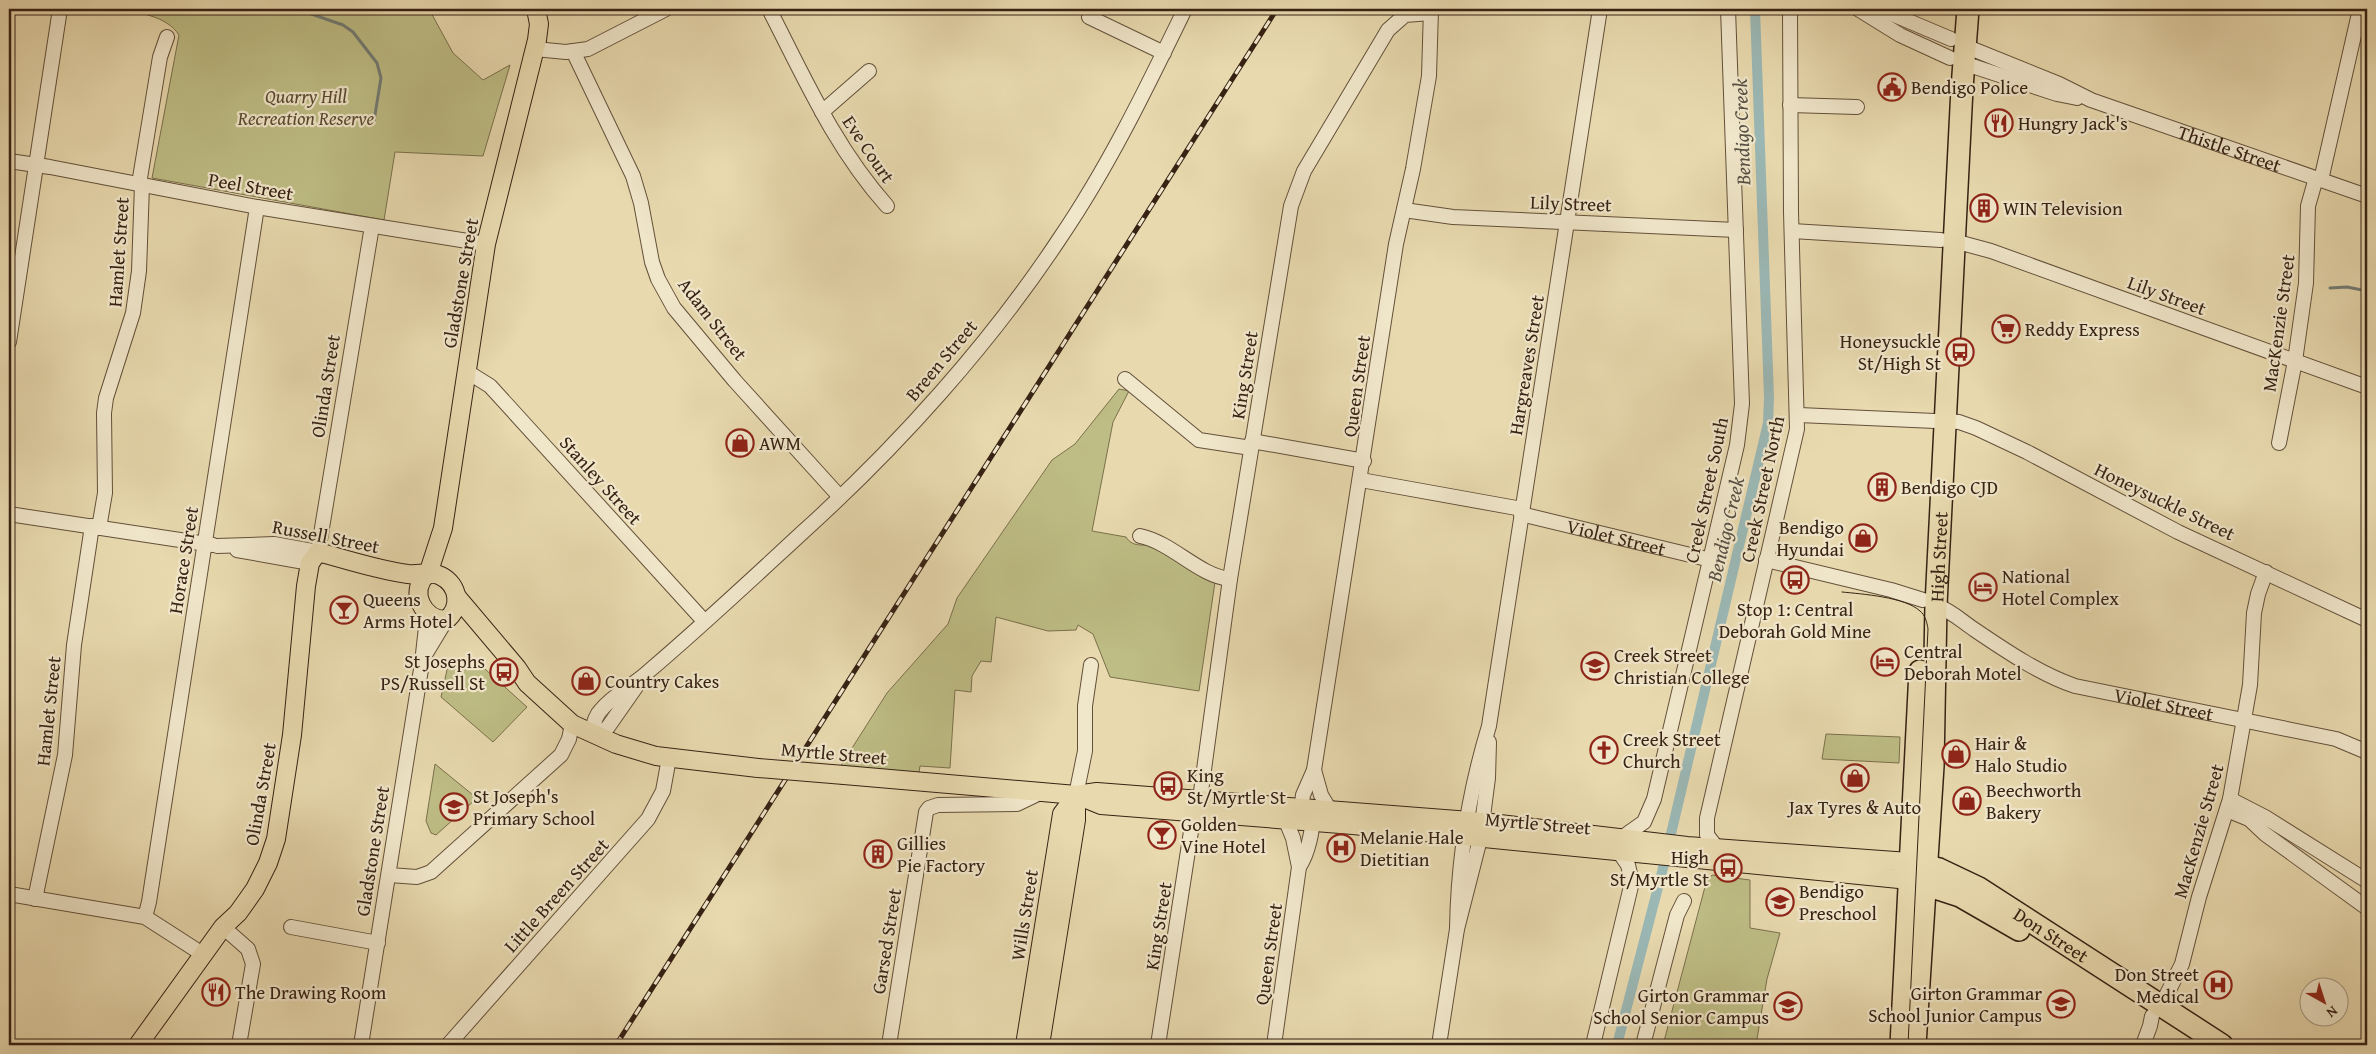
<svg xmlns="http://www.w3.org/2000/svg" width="2376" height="1054" font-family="'Gentium Book Plus',serif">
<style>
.green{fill:#bebd85;stroke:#7a704c}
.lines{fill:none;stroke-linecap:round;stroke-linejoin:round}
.stream{stroke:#737c75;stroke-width:3}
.canal{stroke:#9bb8b5;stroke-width:10}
.minor-casing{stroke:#63503a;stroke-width:16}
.major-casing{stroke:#372214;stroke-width:20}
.highway-casing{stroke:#372214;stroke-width:24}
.minor{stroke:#f0e6ca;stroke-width:14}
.major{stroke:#e8d9ae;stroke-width:18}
.highway{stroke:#e8d9ae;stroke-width:21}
.tram{stroke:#372214;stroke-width:1}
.rail-casing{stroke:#372214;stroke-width:5}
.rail{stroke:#f0e6ca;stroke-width:3;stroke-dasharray:9;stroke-linecap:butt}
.major-bridge-casing{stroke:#372214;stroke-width:20;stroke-linecap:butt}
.major-bridge{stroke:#e8d9ae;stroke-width:18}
.labels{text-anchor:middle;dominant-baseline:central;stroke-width:4.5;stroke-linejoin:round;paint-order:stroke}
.poi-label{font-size:19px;fill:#372214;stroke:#f0e6ca;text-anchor:start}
.park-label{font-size:19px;font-style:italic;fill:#594930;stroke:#f0e6ca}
.street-label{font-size:19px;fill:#372214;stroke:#f0e6ca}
.water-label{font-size:20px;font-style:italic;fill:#554f44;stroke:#f0e6ca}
</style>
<rect width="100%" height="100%" fill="#e8d9ae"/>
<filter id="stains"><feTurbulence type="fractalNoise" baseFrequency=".004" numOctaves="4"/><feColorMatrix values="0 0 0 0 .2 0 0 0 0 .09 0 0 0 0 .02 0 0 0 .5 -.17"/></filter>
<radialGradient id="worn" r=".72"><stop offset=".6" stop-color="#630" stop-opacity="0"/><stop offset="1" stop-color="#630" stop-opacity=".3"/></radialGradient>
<!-- green -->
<g class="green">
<path d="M117,9H429L453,53L483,80L510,65L483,156L395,152L384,220L152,178L179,35C166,15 138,13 117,9Z"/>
<path d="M1119,389L1129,391L1113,422L1092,531L1126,537C1134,550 1147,542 1158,547C1178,556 1197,571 1215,582L1199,691L1110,677L1093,634L1078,625L1076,630L1048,631L996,617L991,662L981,661L972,676L971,692L955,690L950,768L920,766L919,773L840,767L887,693L948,624L957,598L1052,460L1075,444Z"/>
<polygon points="475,660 527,707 493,742 441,697 449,661 466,670"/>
<polygon points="1826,734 1900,737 1899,763 1822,759"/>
<polygon points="435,764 473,795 475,800 436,835 431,833 426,821"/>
<polygon points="1712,875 1750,880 1750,928 1780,933 1767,979 1756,1045 1663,1045 1706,883"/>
</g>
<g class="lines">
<!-- stream -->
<g class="stream">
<polyline points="297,9 343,25 353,32 377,63 381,78 374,121"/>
<polyline points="2330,288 2347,287 2367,291"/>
</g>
<!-- canal -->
<polyline class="canal" points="1617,1045 1662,872 1768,423 1769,398 1755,9"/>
<!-- minor casing -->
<g class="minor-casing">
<g id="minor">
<path d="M769,9C804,77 835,148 887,206"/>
<polyline points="1858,9 1900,35 1950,58"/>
<polyline points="1880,9 1951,39"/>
<polyline points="1089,17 1164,53"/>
<path id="s1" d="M1965,46L2059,84L2091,100L2367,196"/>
<polyline points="535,49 566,52 588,49 666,9"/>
<polyline points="573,51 633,176 641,203 652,262 658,279 674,308 735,381 840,497"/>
<polyline points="1963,63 2057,94 2077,98"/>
<polyline points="1790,105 1857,107"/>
<polyline points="822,112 869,71"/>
<polyline points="9,161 50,167 257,207 486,244"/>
<polyline points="2321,180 2360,9"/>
<polyline points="139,184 160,57 167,37"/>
<polyline points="1404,210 1453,217 1736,230"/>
<polyline points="1792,231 1941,240"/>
<polyline points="1954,241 1991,251 2367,387"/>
<polyline points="9,342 60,9"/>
<polyline points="466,371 490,386 704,621"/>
<polyline points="1125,379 1199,440 1251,448"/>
<polyline points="1799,415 1935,421"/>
<polyline points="1945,421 1959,422 1976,428 2027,452 2178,532 2367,620"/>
<polyline points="1252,441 1364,461"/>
<polyline points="2279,443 2295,361 2306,283 2308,206 2316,178"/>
<polyline points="1361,480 1522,509"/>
<polyline points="9,514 213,545"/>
<path id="s2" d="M1521,514L1711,560"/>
<polyline points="99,528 105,493 104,413 106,398 133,313 139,271 142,185"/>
<path d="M1140,536C1173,543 1199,576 1230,579"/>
<polyline points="217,546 274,544 318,552 372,226"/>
<polyline points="237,550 310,563"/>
<polyline points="1766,560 1891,590 1923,600"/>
<path id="s3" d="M1936,605C1953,612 1960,620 1975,630C2006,651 2040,674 2075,686L2336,739L2367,752"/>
<polyline points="426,653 446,620"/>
<path d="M592,731C594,723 595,716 601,710C614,694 634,685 649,671C702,626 753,578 804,531C898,446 990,344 1060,238C1109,166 1147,87 1185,9"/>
<polyline points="598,735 608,727 636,687"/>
<polyline points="1314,770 1321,795 1330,810"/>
<polyline points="1076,795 1085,751 1085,706 1091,665"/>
<polyline points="1200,799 1230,579 1291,206 1304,171 1388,30 1405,15 1431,13"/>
<polyline points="2230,799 2265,817 2367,881"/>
<polyline points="2227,810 2249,819 2265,834 2367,908"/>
<polyline points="1300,818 1303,795 1314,770 1396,244 1413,169 1429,76 1431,9"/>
<polyline points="1620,839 1644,822 1654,799 1737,445 1742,404 1728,9"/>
<polyline points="1717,848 1707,835 1707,818 1797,429 1791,212 1790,9"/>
<path d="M1299,867C1309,852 1312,831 1314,813"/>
<polyline points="389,875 417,877 431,872 561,755 569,739 572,724"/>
<polyline points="9,894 145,917 204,955"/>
<polyline points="35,899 65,755 74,645 92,526"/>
<polyline points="145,917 149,902 257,207"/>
<polyline points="223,927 248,949 253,964 239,1045"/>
<polyline points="291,927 378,943"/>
<path d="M1457,929C1458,860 1469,792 1489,726L1600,9"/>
<polyline points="2161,1006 2182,964 2199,897 2230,799 2250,685 2254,613 2258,594 2266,572"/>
<polyline points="361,1045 422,663 426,627 424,608"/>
<polyline points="448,1045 648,819 663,791 669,758"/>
<polyline points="889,1045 926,812 929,808 938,805 1017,804 1042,792"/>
<polyline points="1158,1045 1194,812"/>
<polyline points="1274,1045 1299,867 1293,838 1286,821"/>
<polyline points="1439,1045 1457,929 1480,839 1488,778 1489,742"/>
<polyline points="1593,1045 1632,882 1628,865 1619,852"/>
<polyline points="1643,1045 1677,915 1684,901"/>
<polyline points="2143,1045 2150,1026 2152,1016"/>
</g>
</g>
<!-- major casing -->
<g class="major-casing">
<g id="major">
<path d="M318,552C348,560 377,570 408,574C419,575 431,571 441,576C459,585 462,608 446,620C423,620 409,592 426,575"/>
<polyline points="428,574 443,528 486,244 537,40 539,24 536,9"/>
<polyline points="457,597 517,668 527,683 572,724 616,744 656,756 758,768"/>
<polyline points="844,775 1076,795 1097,792 1483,822 1687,846 1909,862"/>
<polyline points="1079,796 1101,805 1353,825 1909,880"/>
<polyline points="138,1045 223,927 238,913 255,889 268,863 276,839 292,735 306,586 310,563 318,552"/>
<polyline points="1025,1045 1062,814 1076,795"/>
<polyline points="1040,1045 1076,820 1076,795"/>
</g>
</g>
<!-- highway casing -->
<g class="highway-casing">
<g id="highway">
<path id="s4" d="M1914,863L1939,869L1979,888L2222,1045"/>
<polyline points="1914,881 1960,896 2019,930"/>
<polyline points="1901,1045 1920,671"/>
<path id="s5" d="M1915,1045L1933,766L1936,605L1962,88L1968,9"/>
</g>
</g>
<!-- minor -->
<use href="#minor" class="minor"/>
<!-- major -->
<use href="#major" class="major"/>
<!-- highway -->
<use href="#highway" class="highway"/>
<!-- tram -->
<path class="tram" d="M1842,592C1862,594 1905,597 1920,611C1925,615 1927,622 1928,629L1908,1045"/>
<!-- rail casing -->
<g class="rail-casing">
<polyline id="rail" points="616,1045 1277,9"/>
</g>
<!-- rail -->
<use href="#rail" class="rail"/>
<!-- major-bridge casing -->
<g class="major-bridge-casing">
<polyline id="major-bridge" points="758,768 844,775"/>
</g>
<!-- major-bridge -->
<use href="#major-bridge" class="major-bridge"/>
</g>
<!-- icons -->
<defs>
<g id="civic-ring" transform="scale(1.4375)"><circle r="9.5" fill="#f0e6ca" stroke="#8f2418" stroke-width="1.5"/><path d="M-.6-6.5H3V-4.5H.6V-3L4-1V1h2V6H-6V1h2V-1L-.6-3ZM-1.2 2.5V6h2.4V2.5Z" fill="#8f2418"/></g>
<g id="restaurant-ring" transform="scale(1.4375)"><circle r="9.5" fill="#f0e6ca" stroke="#8f2418" stroke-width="1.5"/><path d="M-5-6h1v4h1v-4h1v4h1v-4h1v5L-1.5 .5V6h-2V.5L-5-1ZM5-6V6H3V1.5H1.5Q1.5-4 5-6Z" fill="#8f2418"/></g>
<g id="building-ring" transform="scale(1.4375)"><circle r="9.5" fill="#f0e6ca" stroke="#8f2418" stroke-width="1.5"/><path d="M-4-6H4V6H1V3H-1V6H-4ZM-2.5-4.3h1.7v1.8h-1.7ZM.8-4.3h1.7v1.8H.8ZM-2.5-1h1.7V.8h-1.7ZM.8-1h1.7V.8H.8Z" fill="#8f2418"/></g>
<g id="supermarket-ring" transform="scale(1.4375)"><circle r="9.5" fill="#f0e6ca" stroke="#8f2418" stroke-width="1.5"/><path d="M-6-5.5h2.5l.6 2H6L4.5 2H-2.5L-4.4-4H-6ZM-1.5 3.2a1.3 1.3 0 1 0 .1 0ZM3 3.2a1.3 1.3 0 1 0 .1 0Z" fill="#8f2418"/></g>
<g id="bus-ring" transform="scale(1.4375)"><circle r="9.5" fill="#f0e6ca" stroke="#8f2418" stroke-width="1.5"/><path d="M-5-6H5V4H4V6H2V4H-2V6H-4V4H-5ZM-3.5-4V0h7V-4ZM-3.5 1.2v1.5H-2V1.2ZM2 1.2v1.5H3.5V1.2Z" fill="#8f2418"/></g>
<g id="shop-ring" transform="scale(1.4375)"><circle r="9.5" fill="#f0e6ca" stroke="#8f2418" stroke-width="1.5"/><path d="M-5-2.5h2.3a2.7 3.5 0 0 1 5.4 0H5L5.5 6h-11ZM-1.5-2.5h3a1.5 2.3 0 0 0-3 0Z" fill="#8f2418"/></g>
<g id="hotel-ring" transform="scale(1.4375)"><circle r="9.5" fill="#f0e6ca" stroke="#8f2418" stroke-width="1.5"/><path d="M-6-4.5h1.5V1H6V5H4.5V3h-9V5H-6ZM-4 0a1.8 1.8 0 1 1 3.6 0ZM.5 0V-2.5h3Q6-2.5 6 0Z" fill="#8f2418"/></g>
<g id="bar-ring" transform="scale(1.4375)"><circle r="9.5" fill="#f0e6ca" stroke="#8f2418" stroke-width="1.5"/><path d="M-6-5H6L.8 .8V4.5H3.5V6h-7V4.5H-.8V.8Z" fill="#8f2418"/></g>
<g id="school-ring" transform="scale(1.4375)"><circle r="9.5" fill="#f0e6ca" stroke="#8f2418" stroke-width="1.5"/><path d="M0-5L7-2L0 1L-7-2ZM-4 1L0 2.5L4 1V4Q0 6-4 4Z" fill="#8f2418"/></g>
<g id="church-ring" transform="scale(1.4375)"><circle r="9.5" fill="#f0e6ca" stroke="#8f2418" stroke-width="1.5"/><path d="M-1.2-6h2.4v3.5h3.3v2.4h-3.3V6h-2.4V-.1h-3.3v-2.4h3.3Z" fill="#8f2418"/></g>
<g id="hospital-ring" transform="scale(1.4375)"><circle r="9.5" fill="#f0e6ca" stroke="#8f2418" stroke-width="1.5"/><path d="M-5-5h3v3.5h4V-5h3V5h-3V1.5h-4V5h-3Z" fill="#8f2418"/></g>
</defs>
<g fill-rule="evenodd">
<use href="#civic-ring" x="1892" y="87"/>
<use href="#restaurant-ring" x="1999" y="123"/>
<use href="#building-ring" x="1984" y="208"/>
<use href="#supermarket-ring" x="2006" y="329"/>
<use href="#bus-ring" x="1960" y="352"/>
<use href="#shop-ring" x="740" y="443"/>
<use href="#building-ring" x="1882" y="487"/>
<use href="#shop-ring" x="1863" y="538"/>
<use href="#bus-ring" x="1795" y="580"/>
<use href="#hotel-ring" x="1983" y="587"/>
<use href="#bar-ring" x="344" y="610"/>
<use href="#hotel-ring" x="1885" y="662"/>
<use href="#school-ring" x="1595" y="666"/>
<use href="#bus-ring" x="504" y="672"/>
<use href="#shop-ring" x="586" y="681"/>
<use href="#church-ring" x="1604" y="750"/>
<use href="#shop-ring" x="1956" y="754"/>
<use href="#shop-ring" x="1855" y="778"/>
<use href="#bus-ring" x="1168" y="786"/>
<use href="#shop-ring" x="1967" y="801"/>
<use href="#school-ring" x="454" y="807"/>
<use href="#bar-ring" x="1162" y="835"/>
<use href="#hospital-ring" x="1341" y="848"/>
<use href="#building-ring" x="878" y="854"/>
<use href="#bus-ring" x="1728" y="868"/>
<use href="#school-ring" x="1780" y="902"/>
<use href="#hospital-ring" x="2218" y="985"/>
<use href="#restaurant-ring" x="216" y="992"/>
<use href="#school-ring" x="2061" y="1004"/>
<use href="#school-ring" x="1788" y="1006"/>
</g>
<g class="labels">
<!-- poi labels -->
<g class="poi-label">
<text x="1911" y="87">Bendigo Police</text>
<text x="2018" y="123">Hungry Jack's</text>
<text x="2003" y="208">WIN Television</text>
<text x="2025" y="329">Reddy Express</text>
<text x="1941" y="341" text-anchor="end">Honeysuckle<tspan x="1941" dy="22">St/High St</tspan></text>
<text x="759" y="443">AWM</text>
<text x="1901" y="487">Bendigo CJD</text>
<text x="1844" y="527" text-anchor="end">Bendigo<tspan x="1844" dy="22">Hyundai</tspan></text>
<text x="2002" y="576">National<tspan x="2002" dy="22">Hotel Complex</tspan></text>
<text x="363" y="599">Queens<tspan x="363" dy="22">Arms Hotel</tspan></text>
<text x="1795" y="609" text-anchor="middle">Stop 1: Central<tspan x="1795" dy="22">Deborah Gold Mine</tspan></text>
<text x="1904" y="651">Central<tspan x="1904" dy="22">Deborah Motel</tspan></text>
<text x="1614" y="655">Creek Street<tspan x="1614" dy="22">Christian College</tspan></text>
<text x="485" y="661" text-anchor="end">St Josephs<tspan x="485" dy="22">PS/Russell St</tspan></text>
<text x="605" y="681">Country Cakes</text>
<text x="1623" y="739">Creek Street<tspan x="1623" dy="22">Church</tspan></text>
<text x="1975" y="743">Hair &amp;<tspan x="1975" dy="22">Halo Studio</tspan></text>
<text x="1187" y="775">King<tspan x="1187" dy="22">St/Myrtle St</tspan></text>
<text x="1986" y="790">Beechworth<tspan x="1986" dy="22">Bakery</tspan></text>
<text x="473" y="796">St Joseph's<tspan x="473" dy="22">Primary School</tspan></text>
<text x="1855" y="807" text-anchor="middle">Jax Tyres &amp; Auto</text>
<text x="1181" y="824">Golden<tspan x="1181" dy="22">Vine Hotel</tspan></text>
<text x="1360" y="837">Melanie Hale<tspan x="1360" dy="22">Dietitian</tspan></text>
<text x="897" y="843">Gillies<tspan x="897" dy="22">Pie Factory</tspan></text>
<text x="1709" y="857" text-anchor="end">High<tspan x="1709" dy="22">St/Myrtle St</tspan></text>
<text x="1799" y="891">Bendigo<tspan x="1799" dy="22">Preschool</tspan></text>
<text x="2199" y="974" text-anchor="end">Don Street<tspan x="2199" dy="22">Medical</tspan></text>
<text x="235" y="992">The Drawing Room</text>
<text x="2042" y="993" text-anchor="end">Girton Grammar<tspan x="2042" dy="22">School Junior Campus</tspan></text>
<text x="1769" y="995" text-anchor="end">Girton Grammar<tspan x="1769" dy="22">School Senior Campus</tspan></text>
</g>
<!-- park labels -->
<g class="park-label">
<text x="306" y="96">Quarry Hill<tspan x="306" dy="22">Recreation Reserve</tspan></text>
</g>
<!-- street labels -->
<g class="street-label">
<text stroke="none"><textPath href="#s1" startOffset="284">Thistle Street</textPath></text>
<text transform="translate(869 149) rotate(56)">Eve Court</text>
<text transform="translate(251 186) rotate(10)">Peel Street</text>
<text transform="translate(1571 203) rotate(2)">Lily Street</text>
<text transform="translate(118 252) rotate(-86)">Hamlet Street</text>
<text transform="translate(460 283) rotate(-80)">Gladstone Street</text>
<text transform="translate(2167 295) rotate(20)">Lily Street</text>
<text transform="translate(713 319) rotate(52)">Adam Street</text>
<text transform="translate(2278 323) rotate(-82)">MacKenzie Street</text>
<text transform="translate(941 360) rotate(-50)">Breen Street</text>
<text transform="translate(1526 365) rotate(-81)">Hargreaves Street</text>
<text transform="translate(1244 375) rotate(-81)">King Street</text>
<text transform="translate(325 386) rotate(-81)">Olinda Street</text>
<text transform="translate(1356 386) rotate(-82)">Queen Street</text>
<text transform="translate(601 480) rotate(48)">Stanley Street</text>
<text transform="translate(1762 489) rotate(-78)">Creek Street North</text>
<text transform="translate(1706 490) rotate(-78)">Creek Street South</text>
<text transform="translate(2165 501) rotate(26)">Honeysuckle Street</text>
<text transform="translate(326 536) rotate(11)">Russell Street</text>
<text stroke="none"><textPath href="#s2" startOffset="98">Violet Street</textPath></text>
<text stroke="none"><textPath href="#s5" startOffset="489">High Street</textPath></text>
<text transform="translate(183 560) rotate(-81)">Horace Street</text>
<text stroke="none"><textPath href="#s3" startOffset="252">Violet Street</textPath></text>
<text transform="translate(48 711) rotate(-84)">Hamlet Street</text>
<text transform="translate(834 753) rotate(5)">Myrtle Street</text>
<text transform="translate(260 794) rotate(-80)">Olinda Street</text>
<text transform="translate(1538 823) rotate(5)">Myrtle Street</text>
<text transform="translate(2198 831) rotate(-74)">MacKenzie Street</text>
<text transform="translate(372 851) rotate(-81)">Gladstone Street</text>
<text transform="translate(556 895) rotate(-48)">Little Breen Street</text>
<text transform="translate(1024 915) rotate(-81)">Wills Street</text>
<text transform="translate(1158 926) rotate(-81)">King Street</text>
<text stroke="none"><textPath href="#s4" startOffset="156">Don Street</textPath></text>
<text transform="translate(886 941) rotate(-81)">Garsed Street</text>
<text transform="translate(1268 954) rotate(-82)">Queen Street</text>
</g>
<!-- water labels -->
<g class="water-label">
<text transform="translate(1741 132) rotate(-92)">Bendigo Creek</text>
<text transform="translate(1725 529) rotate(-77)">Bendigo Creek</text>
</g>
</g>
<!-- margin -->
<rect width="2376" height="1054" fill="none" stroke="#e8d9ae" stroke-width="30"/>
<rect x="10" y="10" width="2356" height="1034" fill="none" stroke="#372214" stroke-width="2.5"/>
<rect x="15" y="15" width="2346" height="1024" fill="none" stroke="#372214"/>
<!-- north arrow -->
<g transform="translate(2324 1002) rotate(141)"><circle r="24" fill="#f0e6ca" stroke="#a69881"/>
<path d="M0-4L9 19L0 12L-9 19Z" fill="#8f2418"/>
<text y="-8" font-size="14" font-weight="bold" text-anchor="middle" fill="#372214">N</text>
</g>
<rect width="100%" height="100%" filter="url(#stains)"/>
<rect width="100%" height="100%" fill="url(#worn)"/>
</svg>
